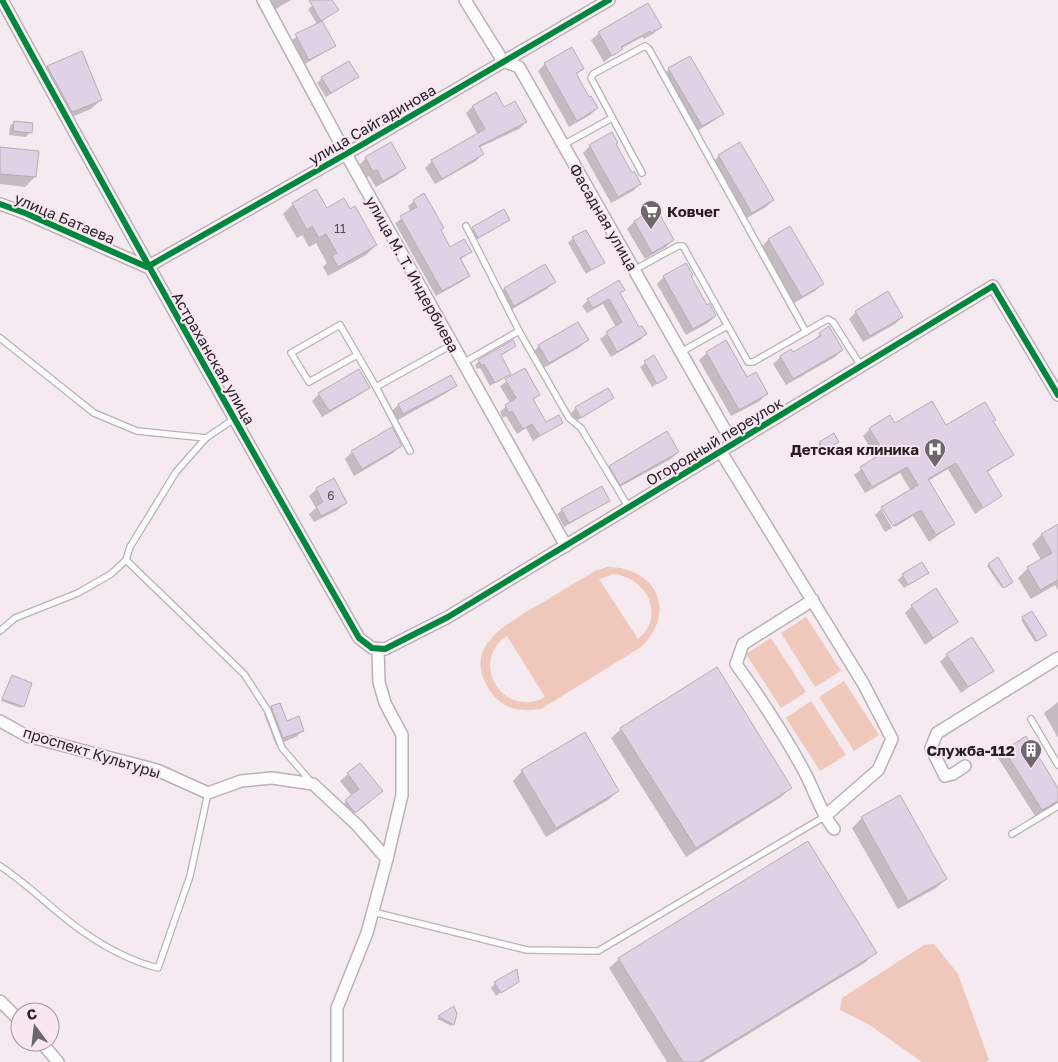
<svg xmlns="http://www.w3.org/2000/svg" width="1058" height="1062" font-family="'Golos Text',sans-serif">
<style>
.green{fill:#efc7bb;fill-rule:evenodd}
.shadow{fill:#0003}
.building{fill:#dfd2e5;stroke:#b5afb4}
.lines{fill:none;stroke-linecap:round;stroke-linejoin:round}
.service-casing{stroke:#b9b1b6;stroke-width:8}
.minor-casing{stroke:#b9b1b6;stroke-width:14}
.service{stroke:#fdfcfd;stroke-width:5.5}
.minor{stroke:#fdfcfd;stroke-width:11}
.cycleway-casing{stroke:#f8e6f1;stroke-width:9}
.cycleway{stroke:#00873e;stroke-width:6}
.labels{text-anchor:middle;dominant-baseline:central;stroke-width:4;stroke-linejoin:round;paint-order:stroke}
.number-label{font-size:12px;fill:#544c54}
.street-label{font-size:15px;fill:#261f24;stroke:#f8e6f1}
.poi-label{font-size:15px;font-weight:bold;fill:#261f24;stroke:#f8e6f1;text-anchor:end}
</style>
<rect width="100%" height="100%" fill="#f4eaf0"/>
<!-- green -->
<g class="green">
<path d="M607,567C656,567 678,611 641,647L541,709C522,712 503,710 491,692C459,647 508,623 540,604C558,593 577,582 595,571ZM614,574C647,578 666,616 638,639L599,579ZM507,636L545,697C503,720 468,661 507,636Z"/>
<polygon points="806,617 841,671 815,687 781,633"/>
<polygon points="771,638 806,692 781,708 746,654"/>
<polygon points="844,681 879,735 854,751 819,697"/>
<polygon points="811,701 846,755 820,771 786,718"/>
<polygon points="934,944 958,974 989,1060 986,1062 922,1062 868,1024 840,1010 842,998 924,945"/>
</g>
<!-- shadow -->
<g class="shadow">
<polygon points="268,0 291,0 274,10"/>
<polygon points="320,0 331,0 337,10 321,22 335,46 305,64 292,40 317,24 308,9"/>
<polygon points="647,5 660,27 653,34 644,39 642,37 622,48 604,62 591,40 599,33"/>
<polygon points="82,53 101,100 91,109 62,121 38,77 47,67"/>
<polygon points="690,57 722,113 715,120 694,133 662,76 669,69"/>
<polygon points="545,64 582,69 575,76 588,98 597,108 590,115 569,127 538,71"/>
<polygon points="357,77 326,97 317,83 322,78"/>
<polygon points="496,94 504,109 526,122 519,129 478,148 482,154 476,161 435,184 425,168 432,161 478,135 466,113 472,107"/>
<polygon points="14,122 30,132 26,137 9,135 10,126"/>
<polygon points="615,145 631,174 640,184 633,191 611,203 583,153 590,146"/>
<polygon points="0,148 35,177 25,187 0,184"/>
<polygon points="719,156 773,200 766,207 745,219 712,163"/>
<polygon points="366,158 405,168 397,175 376,187 369,176 366,178 359,165"/>
<polygon points="316,191 326,209 376,245 366,255 328,276 323,267 327,263 316,243 309,247 302,235 297,238 283,214 293,204"/>
<polygon points="414,201 440,231 450,249 470,252 460,260 469,275 463,281 436,296 395,223 411,212 408,206"/>
<polygon points="655,209 673,239 666,247 645,259 627,229 634,222"/>
<polygon points="504,211 509,220 473,242 468,233"/>
<polygon points="789,228 822,284 815,291 794,303 761,247 768,240"/>
<polygon points="573,238 603,262 586,274 568,243"/>
<polygon points="545,265 554,282 547,289 507,312 497,296 504,289"/>
<polygon points="664,277 706,306 715,316 708,323 686,335 657,284"/>
<polygon points="623,290 619,294 639,329 646,334 640,340 611,357 600,339 616,327 603,304 587,313 582,306 588,300"/>
<polygon points="856,312 902,317 895,324 863,342 849,319"/>
<polygon points="820,334 842,350 835,357 786,385 773,364 780,357 792,354 813,342"/>
<polygon points="587,340 580,347 542,369 532,353 539,346"/>
<polygon points="515,346 500,356 510,373 490,386 480,368 477,369 475,365 479,361"/>
<polygon points="707,353 746,378 767,393 760,401 731,416 699,360"/>
<polygon points="653,357 665,378 652,387 640,367"/>
<polygon points="524,370 539,395 533,400 546,423 562,422 533,441 526,428 517,434 506,416 503,418 500,412 510,403 500,386"/>
<polygon points="451,377 455,385 448,392 396,421 391,412 398,405"/>
<polygon points="368,387 361,394 322,417 312,401 319,394"/>
<polygon points="613,398 576,421 571,413 576,408"/>
<polygon points="992,422 1012,455 986,473 1000,496 975,514 948,469 928,481 953,524 929,542 913,516 895,527 884,508 911,491 900,473 865,493 854,475 876,458 863,436 870,429 894,425 946,427"/>
<polygon points="391,429 400,446 393,453 354,476 345,459 352,452"/>
<polygon points="838,442 820,454 816,447 820,443"/>
<polygon points="678,452 671,459 614,490 604,474 610,467"/>
<polygon points="317,489 345,503 338,510 314,522 309,514 316,508 309,496"/>
<polygon points="609,501 564,527 557,514 562,510"/>
<polygon points="881,509 892,528 885,532 875,515"/>
<polygon points="1058,525 1058,590 1055,585 1031,599 1018,578 1028,568 1041,560 1032,544 1041,535"/>
<polygon points="989,564 1010,583 1002,588 987,566"/>
<polygon points="926,573 904,588 898,580 903,575"/>
<polygon points="912,606 957,622 925,645 905,613"/>
<polygon points="1023,618 1043,637 1035,642 1021,620"/>
<polygon points="947,655 992,670 961,693 940,662"/>
<polygon points="12,677 22,706 21,708 1,701"/>
<polygon points="1058,702 1058,738 1044,713"/>
<polygon points="279,704 286,723 303,730 296,737 276,745 264,714 271,707"/>
<polygon points="621,729 791,788 781,797 686,857 611,738"/>
<polygon points="1005,751 1058,791 1058,801 1055,804 1035,816 998,758"/>
<polygon points="360,764 374,798 348,819 339,808 352,796 340,781"/>
<polygon points="522,771 618,791 608,800 546,837 513,781"/>
<polygon points="862,818 946,879 936,888 898,909 852,828"/>
<polygon points="875,952 866,962 703,1062 667,1062 609,968 619,959"/>
<polygon points="518,981 496,996 491,988 495,983"/>
<polygon points="454,1008 452,1026 437,1019 439,1017"/>
</g>
<!-- building -->
<g class="building">
<polygon points="309,0 332,0 339,10 321,21"/>
<polygon points="648,3 662,27 651,33 650,31 621,47 623,49 612,56 598,32"/>
<polygon points="322,21 336,46 309,60 295,34"/>
<polygon points="572,47 584,69 576,73 589,97 591,96 598,108 577,121 544,63"/>
<polygon points="82,51 102,100 72,112 47,66"/>
<polygon points="690,56 724,114 702,126 668,68"/>
<polygon points="349,61 359,77 331,93 321,77"/>
<polygon points="496,92 504,107 515,101 527,122 479,146 484,154 442,179 431,160 485,129 472,106"/>
<polygon points="14,121 33,123 32,133 13,131"/>
<polygon points="612,132 618,143 616,144 632,173 634,171 641,184 618,197 589,145"/>
<polygon points="391,142 406,168 383,181 377,170 373,172 365,157"/>
<polygon points="740,142 774,200 752,213 718,155"/>
<polygon points="0,147 39,151 36,177 0,174"/>
<polygon points="316,189 327,208 344,198 350,209 355,206 377,245 338,267 332,256 337,253 326,234 319,238 312,226 307,230 292,203"/>
<polygon points="424,193 444,228 441,230 450,247 464,239 472,252 460,258 470,276 442,291 400,216 417,207 413,200"/>
<polygon points="656,208 674,240 652,253 634,221"/>
<polygon points="504,209 510,220 478,238 472,227"/>
<polygon points="790,226 824,284 802,297 768,239"/>
<polygon points="586,230 605,263 591,270 572,237"/>
<polygon points="686,263 693,275 691,276 707,305 709,303 716,316 693,329 663,276"/>
<polygon points="545,264 556,282 514,306 504,288"/>
<polygon points="619,280 625,290 620,293 639,327 642,326 647,334 617,352 606,332 622,322 609,299 593,308 587,299"/>
<polygon points="888,291 903,317 870,336 855,311"/>
<polygon points="578,322 589,340 549,363 538,345"/>
<polygon points="829,326 843,350 793,379 780,356 791,349 793,352 821,336 819,333"/>
<polygon points="513,340 516,346 501,355 511,374 495,383 484,364 482,366 478,360"/>
<polygon points="726,340 747,377 756,372 768,394 739,410 706,352"/>
<polygon points="654,355 667,378 657,384 644,361"/>
<polygon points="525,368 540,395 533,399 546,422 559,415 563,423 540,436 532,424 523,429 512,411 509,413 505,405 516,398 505,379"/>
<polygon points="359,369 370,388 329,411 318,393"/>
<polygon points="451,375 457,386 403,414 398,404"/>
<polygon points="608,388 614,398 581,418 575,407"/>
<polygon points="932,401 946,425 985,402 996,420 993,421 1014,455 987,471 1002,496 983,508 956,463 928,479 955,524 936,535 921,510 893,526 881,507 918,485 907,467 872,487 860,467 884,452 869,428 890,415 895,423"/>
<polygon points="392,427 402,446 362,469 351,451"/>
<polygon points="667,431 679,452 620,485 609,466"/>
<polygon points="834,433 839,442 824,451 819,442"/>
<polygon points="334,478 347,503 321,516 316,506 323,502 316,488"/>
<polygon points="602,486 610,501 569,523 561,509"/>
<polygon points="1058,524 1058,580 1040,590 1027,567 1052,553 1041,534"/>
<polygon points="998,557 1013,582 1004,588 988,564"/>
<polygon points="922,562 929,573 908,585 902,574"/>
<polygon points="936,588 958,622 933,638 911,605"/>
<polygon points="1032,611 1047,635 1037,641 1022,617"/>
<polygon points="972,637 994,671 968,687 946,654"/>
<polygon points="717,667 792,788 696,848 620,728"/>
<polygon points="12,675 32,683 24,707 2,699"/>
<polygon points="280,703 287,721 299,716 304,731 283,738 271,706"/>
<polygon points="585,732 619,791 556,828 521,770"/>
<polygon points="1026,736 1058,788 1058,801 1042,810 1004,750"/>
<polygon points="360,763 383,791 355,813 345,800 359,789 347,773"/>
<polygon points="900,795 947,879 908,901 861,817"/>
<polygon points="808,841 877,953 699,1062 683,1062 618,958"/>
<polygon points="517,969 519,982 501,993 494,982"/>
<polygon points="454,1006 457,1014 454,1025 438,1016"/>
</g>
<g class="lines">
<!-- service casing -->
<g class="service-casing">
<g id="service">
<polyline points="563,145 612,118"/>
<polyline points="642,173 591,78 593,74 645,46 649,49 806,332"/>
<polyline points="466,226 519,331 569,418 581,428 629,508"/>
<polyline points="634,270 678,246 683,246 748,362 753,362 828,319 833,322 861,366"/>
<polyline points="0,338 94,413 137,431 206,438"/>
<polyline points="681,352 727,326"/>
<polyline points="357,355 309,382 291,353 340,325 376,387"/>
<polyline points="463,363 519,331"/>
<polyline points="234,419 206,438 176,472 130,547 126,560 244,674 268,711 282,748 312,783"/>
<polyline points="410,451 376,387 453,344"/>
<polyline points="0,631 15,618 78,593 111,574 126,560"/>
<polyline points="1031,719 1058,765"/>
<polyline points="1012,834 1058,806"/>
<path d="M0,866C31,886 55,913 85,933C108,949 131,961 158,968L190,876L208,793"/>
<polyline points="373,912 527,950 598,951 824,817"/>
</g>
</g>
<!-- minor casing -->
<g class="minor-casing">
<g id="minor">
<path d="M2,0C119,214 238,427 359,638L372,648L385,649L448,617L993,286L1058,395"/>
<polyline points="263,0 346,154 566,546"/>
<polyline points="465,0 503,61 519,67 733,444"/>
<polyline points="0,204 25,213 147,267 346,154 609,0"/>
<polyline points="721,452 863,683 892,739 878,770 824,817"/>
<path d="M813,600L743,644L736,664C761,699 784,734 804,771C815,791 820,812 834,829"/>
<polyline points="378,650 379,682 385,703 402,735 402,795 387,859"/>
<polyline points="0,721 27,736 157,770 208,793 241,781 272,778 313,784 357,825 387,859 367,933 337,1008 337,1062"/>
<polyline points="965,766 953,774 945,776 931,748 937,733 1058,658"/>
<polyline points="0,1001 20,1021"/>
<polyline points="41,1042 58,1062"/>
</g>
</g>
<!-- service -->
<use href="#service" class="service"/>
<!-- minor -->
<use href="#minor" class="minor"/>
<!-- cycleway casing -->
<g class="cycleway-casing">
<g id="cycleway">
<path d="M2,0C119,214 238,427 359,638L372,648L385,649L448,617L993,286L1058,395"/>
<polyline points="0,204 25,213 147,267 346,154 609,0"/>
</g>
</g>
<!-- cycleway -->
<use href="#cycleway" class="cycleway"/>
</g>
<!-- icons -->
<defs>
<g id="supermarket-pin" transform="scale(1.125)"><path d="M0 17L-7.5 6A9.5 9.5 0 1 1 7.5 6Z" fill="#6e666b" stroke="#f8e6f1"/><path d="M-6-5.5h2.5l.6 2H6L4.5 2H-2.5L-4.4-4H-6ZM-1.5 3.2a1.3 1.3 0 1 0 .1 0ZM3 3.2a1.3 1.3 0 1 0 .1 0Z" fill="#fff"/></g>
<g id="hospital-pin" transform="scale(1.125)"><path d="M0 17L-7.5 6A9.5 9.5 0 1 1 7.5 6Z" fill="#6e666b" stroke="#f8e6f1"/><path d="M-5-5h3v3.5h4V-5h3V5h-3V1.5h-4V5h-3Z" fill="#fff"/></g>
<g id="building-pin" transform="scale(1.125)"><path d="M0 17L-7.5 6A9.5 9.5 0 1 1 7.5 6Z" fill="#6e666b" stroke="#f8e6f1"/><path d="M-4-6H4V6H1V3H-1V6H-4ZM-2.5-4.3h1.7v1.8h-1.7ZM.8-4.3h1.7v1.8H.8ZM-2.5-1h1.7V.8h-1.7ZM.8-1h1.7V.8H.8Z" fill="#fff"/></g>
</defs>
<g fill-rule="evenodd">
<use href="#supermarket-pin" x="651" y="211"/>
<use href="#hospital-pin" x="935" y="449"/>
<use href="#building-pin" x="1031" y="750"/>
</g>
<g class="labels">
<!-- number labels -->
<g class="number-label">
<text x="340" y="228">11</text>
<text x="331" y="495">6</text>
</g>
<!-- street labels -->
<g class="street-label">
<text transform="translate(372 124) rotate(-30)">улица Сайгадинова</text>
<text transform="translate(604 217) rotate(60)">Фасадная улица</text>
<text transform="translate(65 218) rotate(23)">улица Батаева</text>
<text transform="translate(413 274) rotate(61)">улица М. Т. Индербиева</text>
<text transform="translate(214 358) rotate(60)">Астраханская улица</text>
<text transform="translate(714 441) rotate(-31)">Огородный переулок</text>
<text transform="translate(92 752) rotate(17)">проспект Культуры</text>
</g>
<!-- poi labels -->
<g class="poi-label">
<text x="667" y="211" text-anchor="start">Ковчег</text>
<text x="919" y="449">Детская клиника</text>
<text x="1015" y="750">Служба-112</text>
</g>
</g>
<!-- north arrow -->
<g transform="translate(35 1027) rotate(345)"><circle r="24" fill="#f8e6f1" stroke="#a4969f"/>
<path d="M0-4L9 19L0 12L-9 19Z" fill="#6e666b"/>
<text y="-8" font-size="14" font-weight="bold" text-anchor="middle" fill="#261f24">С</text>
</g>
</svg>
